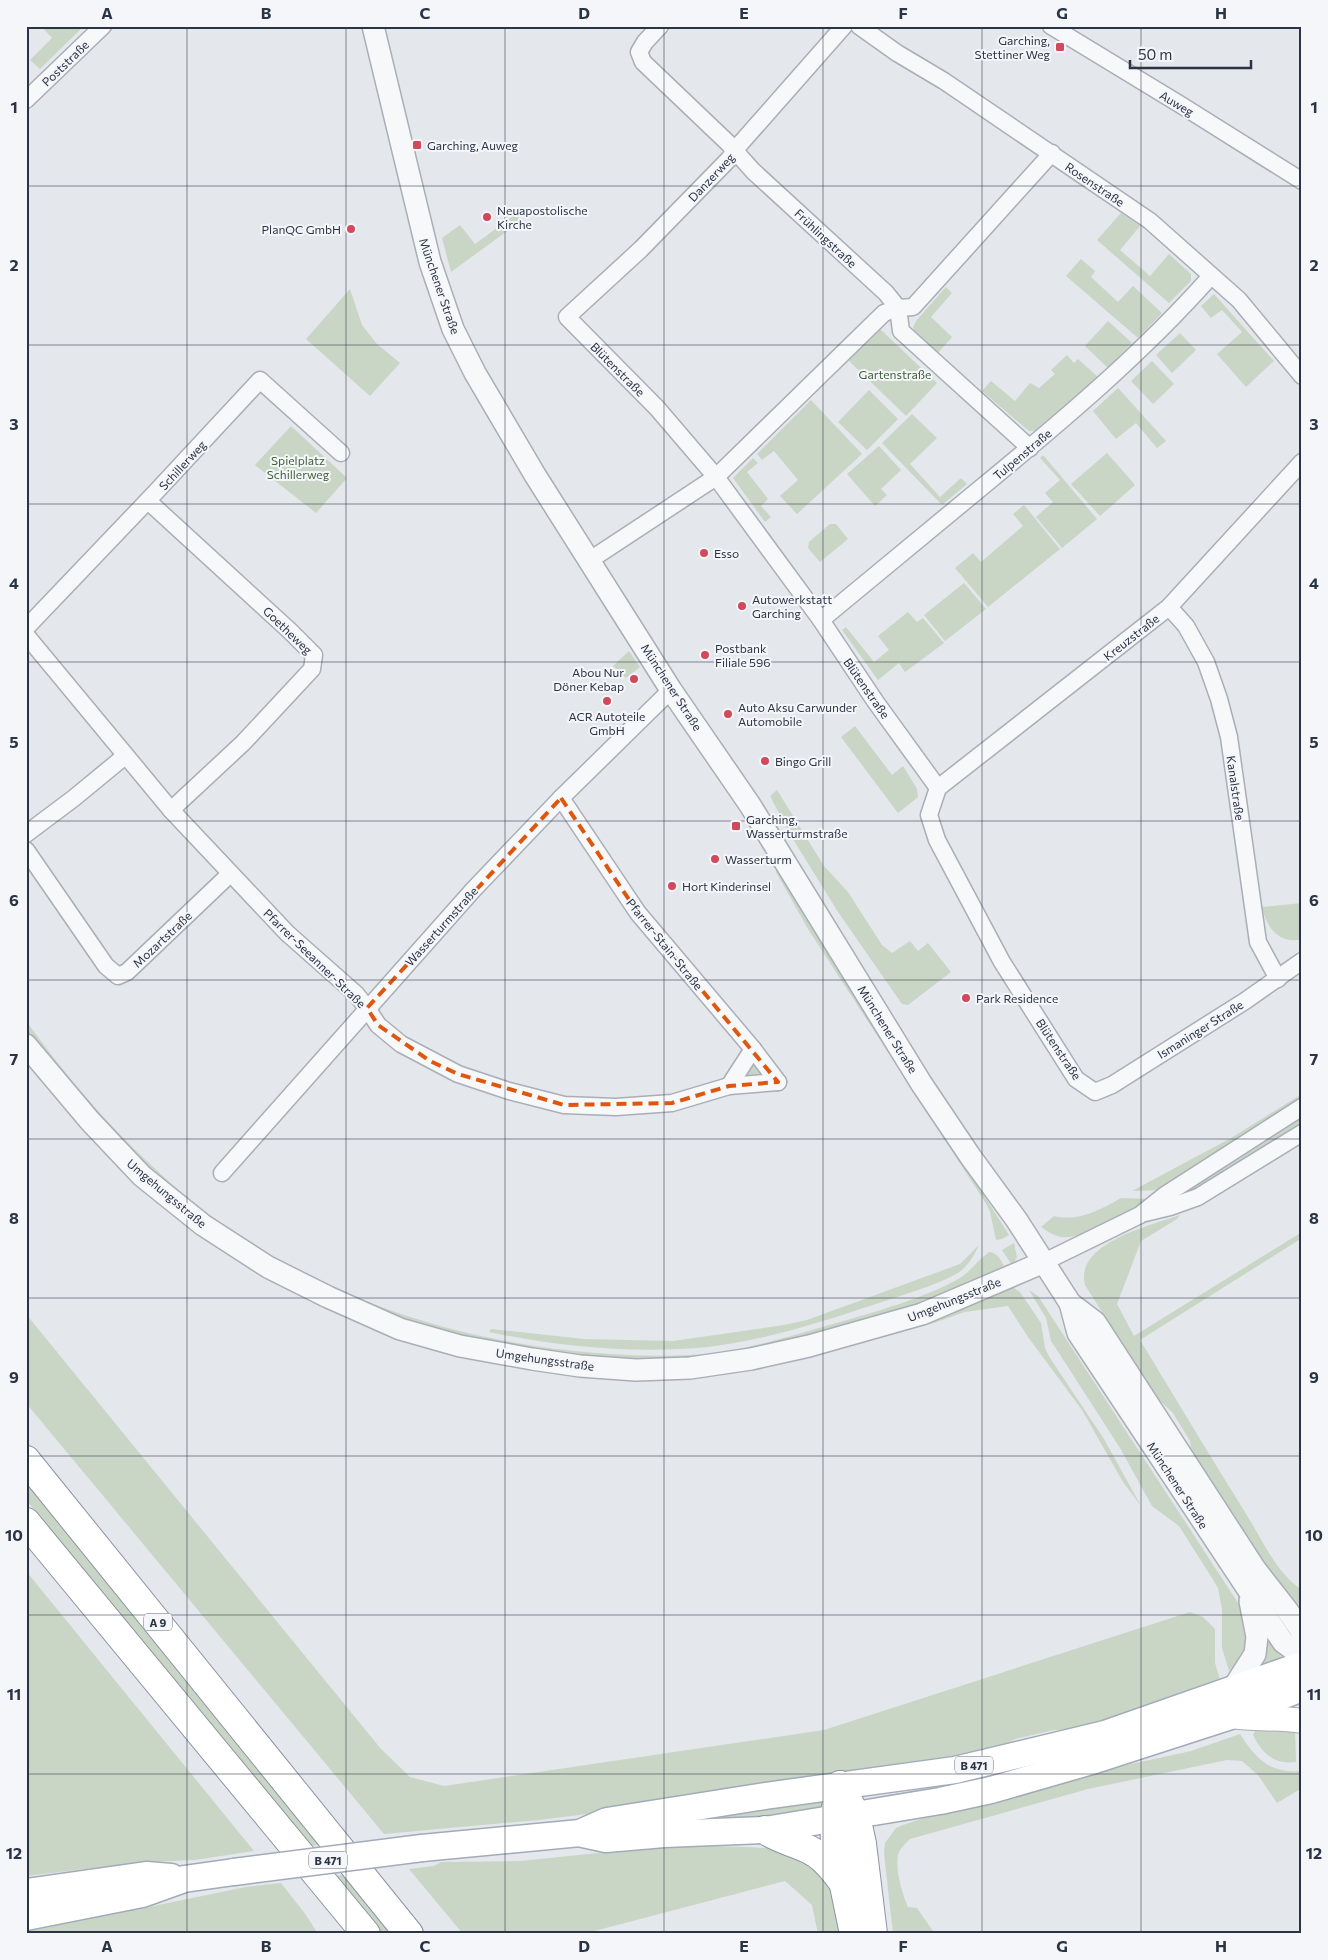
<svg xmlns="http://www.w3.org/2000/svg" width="1328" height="1960" font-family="Commissioner,sans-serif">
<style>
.green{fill:#c9d6c5}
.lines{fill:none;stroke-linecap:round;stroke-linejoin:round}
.minor-casing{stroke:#a9aeb7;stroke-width:19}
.tertiary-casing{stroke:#a9aeb7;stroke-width:24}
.secondary-casing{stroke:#a9aeb7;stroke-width:26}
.primary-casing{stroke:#a3abb8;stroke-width:29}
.motorway-casing{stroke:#8b94a3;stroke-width:30}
.minor{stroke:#f7f8fa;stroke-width:16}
.tertiary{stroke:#f7f8fa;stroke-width:21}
.secondary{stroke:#fff;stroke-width:24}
.primary{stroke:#fff;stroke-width:26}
.motorway{stroke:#fff;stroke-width:28}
.primary-bridge-casing{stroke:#a3abb8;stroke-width:29;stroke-linecap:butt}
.primary-bridge{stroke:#fff;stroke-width:26}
.marked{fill:none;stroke:#df570f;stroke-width:4;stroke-dasharray:10 6;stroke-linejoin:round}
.grid{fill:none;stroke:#2b3445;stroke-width:1;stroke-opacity:0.55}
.poi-dot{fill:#d1495b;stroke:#f4f6f9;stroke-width:2}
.labels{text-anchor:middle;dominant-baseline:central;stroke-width:4;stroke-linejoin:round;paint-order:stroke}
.shield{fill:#f4f6f9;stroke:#676e7b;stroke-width:1}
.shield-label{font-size:11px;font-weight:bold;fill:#2b3445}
.poi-label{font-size:12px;fill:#2b3445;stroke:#f4f6f9;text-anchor:start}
.street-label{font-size:12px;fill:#2b3445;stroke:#f4f6f9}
.park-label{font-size:12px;fill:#3f6138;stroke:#f4f6f9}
.neatline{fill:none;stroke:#2b3445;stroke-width:2}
.grid-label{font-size:16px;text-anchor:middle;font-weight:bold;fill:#2b3445}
</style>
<rect width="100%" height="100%" fill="#e4e7ec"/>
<!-- green -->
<g class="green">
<polygon points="41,26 84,26 40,69 30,60 52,38"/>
<polygon points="1121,213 1140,226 1120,250 1150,276 1169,254 1191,274 1191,281 1169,303 1097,240"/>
<polygon points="516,214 521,221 451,272 442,238 460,225 475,244"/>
<polygon points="1081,259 1095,271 1091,277 1118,302 1133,286 1162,313 1138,338 1066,276"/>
<polygon points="946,287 952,293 931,317 952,337 938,353 914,331 913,327 916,321"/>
<polygon points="350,289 362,325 377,344 400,363 370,396 306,339"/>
<polygon points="1214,294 1274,361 1246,387 1217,354 1242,332 1222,310 1211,318 1201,306"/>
<polygon points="1108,321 1132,343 1108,368 1085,346"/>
<polygon points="879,328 937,383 906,416 848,360"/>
<polygon points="1180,333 1196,350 1172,373 1156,355"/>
<polygon points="1067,355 1074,363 1078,359 1098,377 1037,431 1029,431 982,391 991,381 1015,401 1030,383 1039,388 1055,374 1051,370"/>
<polygon points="1152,361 1174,384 1153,404 1131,381"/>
<polygon points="1118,388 1166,441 1157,448 1136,423 1116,439 1093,411"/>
<polygon points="869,390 898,419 867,450 838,422"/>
<polygon points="811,400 862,454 797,514 780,496 798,480 774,451 762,460 757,454"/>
<polygon points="912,414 937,438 910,464 940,497 961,478 967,484 942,505 882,443"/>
<polygon points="291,426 347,478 316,513 255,465"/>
<polygon points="879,446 901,470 881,489 887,495 875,506 847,474"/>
<polygon points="1107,453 1135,485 1100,516 1071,484"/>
<polygon points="1043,455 1097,519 1062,548 1036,517 1053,502 1045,493 1060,480 1040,458"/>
<polygon points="753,458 758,463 747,472 768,499 761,506 771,517 765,522 733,478"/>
<polygon points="1024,505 1060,549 988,607 955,568 973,553 981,562 1023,526 1013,514"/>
<polygon points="830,524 836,524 848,539 820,562 808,548 809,542"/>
<polygon points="964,583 986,609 945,641 924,615"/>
<polygon points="908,612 917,622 923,618 944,643 905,672 899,663 878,680 842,630 846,627 874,662 889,650 878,636"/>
<polygon points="629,651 640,667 626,678 613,666"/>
<polygon points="855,726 892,775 903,766 917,789 918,797 898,813 841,737"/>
<polygon points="777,790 824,866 848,892 882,945 892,953 910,941 918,951 928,943 951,972 908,1005 902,1004 838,912 791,836 770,796"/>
<polygon points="777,868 1009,1235 1002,1239 996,1240 990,1212 987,1205 808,929 776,872"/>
<path d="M1302,903V939C1279,945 1266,927 1262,907Z"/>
<path d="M26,1021C85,1102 151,1175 234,1232C341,1305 469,1343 597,1353C634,1356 670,1357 707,1354C751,1349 794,1335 836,1323C875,1312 925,1298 960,1278C971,1271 978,1260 989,1252C998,1253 1000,1259 1004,1266L942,1294L885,1317L785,1345L665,1363L563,1357L419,1326L277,1264L164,1186L52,1067L26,1031Z"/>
<polygon points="753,1062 765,1075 745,1081 743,1074"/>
<polygon points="1302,1094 1302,1101 1164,1190 1132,1191 1231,1138"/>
<polygon points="1302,1117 1302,1125 1196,1191 1187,1189 1267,1141"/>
<path d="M1121,1198L1151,1199C1131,1210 1083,1240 1062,1237C1054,1236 1047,1231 1041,1227L1054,1216C1078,1222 1100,1210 1121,1198Z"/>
<path d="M1180,1215L1177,1219L1141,1241L1117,1304L1134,1336L1302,1232V1238L1140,1340C1176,1399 1211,1458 1248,1517C1263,1541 1277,1574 1302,1590V1608L1292,1601L1273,1580L1192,1455L1190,1441L1173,1413L1155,1396L1085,1285C1074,1243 1152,1225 1180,1215Z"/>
<polygon points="1014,1243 1017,1257 1012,1265 1002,1250"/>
<path d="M979,1245C974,1255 970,1263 962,1270C949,1281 906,1294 888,1300C831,1319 768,1340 708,1347C634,1354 561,1347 489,1332L491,1329L584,1339L673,1341L784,1325L807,1320L960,1264Z"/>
<polygon points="1010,1288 1014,1288 1020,1292 1041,1323 1045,1348 1050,1358 1104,1439 1141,1506 1123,1482 1082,1410 1028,1337 1008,1306 965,1312 934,1323 825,1353 923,1321"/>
<path d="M1029,1290L1038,1296L1240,1606C1251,1634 1249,1648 1229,1671L1222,1648V1609L1218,1588L1212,1578L1179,1526L1152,1506L1120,1448L1055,1347L1051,1341L1046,1318Z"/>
<polygon points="26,1314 381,1749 410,1777 444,1786 824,1730 1190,1612 1203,1617 1215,1629 1215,1663 1221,1683 1083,1730 1054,1730 1015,1739 993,1750 885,1770 684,1802 539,1820 384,1834 26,1403"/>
<polygon points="26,1480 323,1844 311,1846 26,1500"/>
<polygon points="26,1571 254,1851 195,1860 145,1862 26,1876"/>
<polygon points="1264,1630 1283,1660 1254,1673"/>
<path d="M1295,1728L1296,1762C1275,1765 1262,1754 1253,1735L1256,1729Z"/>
<path d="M1240,1734C1256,1759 1270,1774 1302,1771V1788L1277,1803L1258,1775L1242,1761L1227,1760L1088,1789L910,1839C906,1843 900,1848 898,1855C895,1870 902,1893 908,1907L917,1908L935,1934H893L884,1853L885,1843L896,1828L903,1825L930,1816L996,1804L1087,1771L1122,1766L1191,1751Z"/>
<polygon points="985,1778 988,1781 878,1801 877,1797"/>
<polygon points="813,1800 828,1804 829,1807 763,1818 695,1823 689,1818"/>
<polygon points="674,1845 748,1847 781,1849 830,1876 848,1934 818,1934 812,1905 785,1881 583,1934 463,1934 409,1869 434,1866 441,1862 521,1861"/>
<polygon points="350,1874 399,1934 383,1934 335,1876"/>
<polygon points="281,1883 306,1915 318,1934 26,1934 26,1932 246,1887"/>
</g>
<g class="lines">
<!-- minor casing -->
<g class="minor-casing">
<g id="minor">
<polyline points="660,26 645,42 639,52 643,62 728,143 753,171 886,293 898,308 901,331 1030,448"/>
<polyline points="844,26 740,144 729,159 641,249 567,317 657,408 716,477 821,620 875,701 938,788 929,815 937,840 1002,962 1076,1079 1095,1092 1112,1085 1245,1001 1302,961"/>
<polyline points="859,26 897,53 944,81 1150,221 1239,300 1302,376"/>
<polyline points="1051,26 1181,105 1302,181"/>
<polyline points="26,100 103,26"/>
<polyline points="148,501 290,631 314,655 312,669 243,743 171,810"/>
<polyline points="590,560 716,477 884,313 898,308 913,307 1052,153"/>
<polyline points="1169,607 1186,626 1206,662 1219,699 1229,737 1258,942 1278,979"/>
<path d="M821,620C875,576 928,531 982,487C1062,421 1142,354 1211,276"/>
<polyline points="26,628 153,495 260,380 341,453"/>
<polyline points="26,635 171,810 287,933 356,994 367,1008 378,1025 401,1044 458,1074 509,1091 564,1105 616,1107 672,1103 729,1086 778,1082"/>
<polyline points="938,788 1169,607 1302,462"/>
<polyline points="561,798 638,913 753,1049 778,1082"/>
<polyline points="26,834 74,798 125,756"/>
<polyline points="26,850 106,966 118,976 127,972 230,874"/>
<polyline points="729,1086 753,1049"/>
<polyline points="222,1173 473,890 561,798 671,690"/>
<polyline points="1145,1213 1170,1207 1198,1197 1302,1133"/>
<polyline points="1044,1262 1140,1215 1165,1195 1302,1107"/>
</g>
</g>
<!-- tertiary casing -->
<g class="tertiary-casing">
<g id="tertiary">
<polyline points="373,26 430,262 453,329 475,373 535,475 671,690 750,805 921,1083 970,1156 1016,1219 1070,1303 1095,1322 1255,1569 1287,1610 1302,1632"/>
<polyline points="26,1045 90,1121 142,1176 203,1225 268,1267 328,1297 400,1329 460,1346 532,1359 580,1366 636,1370 690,1368 751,1359 809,1346 922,1314 1044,1262"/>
<polyline points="1070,1303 1078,1333 1283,1642 1302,1656"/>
<polyline points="1232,1690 1255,1654 1257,1637 1250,1601"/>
</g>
</g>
<!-- secondary casing -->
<g class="secondary-casing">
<path id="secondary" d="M1231,1716C1255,1720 1278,1717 1302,1721"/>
</g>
<!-- primary casing -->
<g class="primary-casing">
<g id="primary">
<polyline points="583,1834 606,1839 664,1834 765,1830 940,1801 991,1790 1095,1760 1231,1716 1302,1688"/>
<polyline points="422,1848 580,1833 607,1821 765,1796 955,1770 1105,1734 1302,1665"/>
<polyline points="26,1892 146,1875 171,1877"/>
<polyline points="26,1917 142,1894 184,1879 234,1872"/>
</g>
</g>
<!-- motorway casing -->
<g class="motorway-casing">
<g id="motorway">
<polyline points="26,1460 409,1934"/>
<polyline points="26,1522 366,1934"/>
<polyline points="840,1785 856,1816 862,1844 873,1934"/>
<polyline points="840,1785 834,1818 835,1842 854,1934"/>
<path d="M765,1830C778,1839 793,1842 808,1849C823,1856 832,1868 842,1881"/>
</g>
</g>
<!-- minor -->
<use href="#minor" class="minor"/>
<!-- tertiary -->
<use href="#tertiary" class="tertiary"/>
<!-- secondary -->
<use href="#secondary" class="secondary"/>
<!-- primary -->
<use href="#primary" class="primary"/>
<!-- motorway -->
<use href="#motorway" class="motorway"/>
<!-- primary-bridge casing -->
<g class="primary-bridge-casing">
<polyline id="primary-bridge" points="234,1872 422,1848"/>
</g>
<!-- primary-bridge -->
<use href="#primary-bridge" class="primary-bridge"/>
</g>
<!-- marked area -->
<path class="marked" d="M561,798L638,913L778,1082L729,1086L672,1103L564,1105L458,1074L430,1061L378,1025L367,1008Z"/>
<!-- grid -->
<path class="grid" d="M187,26V1934M346,26V1934M505,26V1934M664,26V1934M823,26V1934M982,26V1934M1141,26V1934M26,186H1302M26,345H1302M26,504H1302M26,662H1302M26,821H1302M26,980H1302M26,1139H1302M26,1298H1302M26,1456H1302M26,1615H1302M26,1774H1302"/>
<!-- markers -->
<g class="poi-dot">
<rect x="1055" y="42" width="10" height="10" rx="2.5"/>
<rect x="412" y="140" width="10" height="10" rx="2.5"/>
<circle cx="487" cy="217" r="5"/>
<circle cx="351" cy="229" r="5"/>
<circle cx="704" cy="553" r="5"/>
<circle cx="742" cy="606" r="5"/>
<circle cx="705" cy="655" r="5"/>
<circle cx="634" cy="679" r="5"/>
<circle cx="607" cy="701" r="5"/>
<circle cx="728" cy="714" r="5"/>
<circle cx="765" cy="761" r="5"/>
<rect x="731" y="821" width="10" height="10" rx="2.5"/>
<circle cx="715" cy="859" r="5"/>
<circle cx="672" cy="886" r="5"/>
<circle cx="966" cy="998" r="5"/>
</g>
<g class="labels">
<!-- shield labels -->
<g class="shield">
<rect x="144" y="1613.5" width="28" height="17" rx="4"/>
<rect x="955" y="1756.5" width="38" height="17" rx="4"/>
<rect x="309" y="1851.5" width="38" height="17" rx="4"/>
</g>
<g class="shield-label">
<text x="158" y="1622">A 9</text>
<text x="974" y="1765">B 471</text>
<text x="328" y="1860">B 471</text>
</g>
<!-- poi labels -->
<g class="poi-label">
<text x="1050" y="40" text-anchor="end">Garching,<tspan x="1050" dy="14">Stettiner Weg</tspan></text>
<text x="427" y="145">Garching, Auweg</text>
<text x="497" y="210">Neuapostolische<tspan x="497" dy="14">Kirche</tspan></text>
<text x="341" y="229" text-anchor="end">PlanQC GmbH</text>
<text x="714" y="553">Esso</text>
<text x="752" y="599">Autowerkstatt<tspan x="752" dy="14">Garching</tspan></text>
<text x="715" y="648">Postbank<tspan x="715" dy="14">Filiale 596</tspan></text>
<text x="624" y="672" text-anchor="end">Abou Nur<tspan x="624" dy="14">Döner Kebap</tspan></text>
<text x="738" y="707">Auto Aksu Carwunder<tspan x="738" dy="14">Automobile</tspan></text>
<text x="607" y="716" text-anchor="middle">ACR Autoteile<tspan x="607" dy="14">GmbH</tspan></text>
<text x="775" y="761">Bingo Grill</text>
<text x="746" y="819">Garching,<tspan x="746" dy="14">Wasserturmstraße</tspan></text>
<text x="725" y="859">Wasserturm</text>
<text x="682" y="886">Hort Kinderinsel</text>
<text x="976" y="998">Park Residence</text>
</g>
<!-- street labels -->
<g class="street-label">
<text transform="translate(65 63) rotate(-44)">Poststraße</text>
<text transform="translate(1177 103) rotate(31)">Auweg</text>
<text transform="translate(711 177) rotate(-47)">Danzerweg</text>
<text transform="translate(1095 184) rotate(34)">Rosenstraße</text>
<text transform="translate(826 238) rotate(43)">Frühlingstraße</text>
<text transform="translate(440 286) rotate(71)">Münchener Straße</text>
<text transform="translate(618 369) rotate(45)">Blütenstraße</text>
<text transform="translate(1022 454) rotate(-40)">Tulpenstraße</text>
<text transform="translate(182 465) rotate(-47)">Schillerweg</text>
<text transform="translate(288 630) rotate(44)">Goetheweg</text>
<text transform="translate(1131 637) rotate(-38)">Kreuzstraße</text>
<text transform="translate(672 687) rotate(57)">Münchener Straße</text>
<text transform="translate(867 688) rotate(55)">Blütenstraße</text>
<text transform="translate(1236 788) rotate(82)">Kanalstraße</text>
<text transform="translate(441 926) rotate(-48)">Wasserturmstraße</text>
<text transform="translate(162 939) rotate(-43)">Mozartstraße</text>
<text transform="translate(665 944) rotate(51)">Pfarrer-Stain-Straße</text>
<text transform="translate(315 958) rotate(44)">Pfarrer-Seeanner-Straße</text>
<text transform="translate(888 1029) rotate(58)">Münchener Straße</text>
<text transform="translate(1200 1029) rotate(-32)">Ismaninger Straße</text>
<text transform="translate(1059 1049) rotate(56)">Blütenstraße</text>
<text transform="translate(167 1193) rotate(40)">Umgehungsstraße</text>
<text transform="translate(954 1299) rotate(-22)">Umgehungsstraße</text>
<text transform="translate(545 1359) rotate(8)">Umgehungsstraße</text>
<text transform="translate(1178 1485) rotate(57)">Münchener Straße</text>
</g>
<!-- park labels -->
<g class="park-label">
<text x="895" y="374">Gartenstraße</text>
<text x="298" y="460">Spielplatz<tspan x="298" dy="14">Schillerweg</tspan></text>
</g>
</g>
<!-- border -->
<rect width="1328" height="1960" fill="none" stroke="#f4f6f9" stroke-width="55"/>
<!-- scale -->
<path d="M1130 60v8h121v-8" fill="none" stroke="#2b3445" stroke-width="2.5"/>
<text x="1138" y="60" font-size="15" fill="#2b3445" stroke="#f4f6f9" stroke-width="4" paint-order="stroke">50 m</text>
<rect x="28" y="28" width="1272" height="1904" class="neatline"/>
<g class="grid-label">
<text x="107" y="19">A</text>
<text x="266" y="19">B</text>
<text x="425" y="19">C</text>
<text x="584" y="19">D</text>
<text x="744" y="19">E</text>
<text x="903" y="19">F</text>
<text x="1062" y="19">G</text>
<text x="1221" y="19">H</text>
<text x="14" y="113">1</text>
<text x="1314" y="113">1</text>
<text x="14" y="271">2</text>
<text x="1314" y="271">2</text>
<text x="14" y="430">3</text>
<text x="1314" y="430">3</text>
<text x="14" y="589">4</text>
<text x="1314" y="589">4</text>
<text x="14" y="748">5</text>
<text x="1314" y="748">5</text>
<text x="14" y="906">6</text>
<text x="1314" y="906">6</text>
<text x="14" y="1065">7</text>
<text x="1314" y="1065">7</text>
<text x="14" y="1224">8</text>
<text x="1314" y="1224">8</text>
<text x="14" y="1383">9</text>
<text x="1314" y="1383">9</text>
<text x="14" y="1541">10</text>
<text x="1314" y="1541">10</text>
<text x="14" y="1700">11</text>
<text x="1314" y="1700">11</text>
<text x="14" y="1859">12</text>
<text x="1314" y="1859">12</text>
<text x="107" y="1952">A</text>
<text x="266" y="1952">B</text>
<text x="425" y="1952">C</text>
<text x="584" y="1952">D</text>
<text x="744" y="1952">E</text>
<text x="903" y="1952">F</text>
<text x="1062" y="1952">G</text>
<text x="1221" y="1952">H</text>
</g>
</svg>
